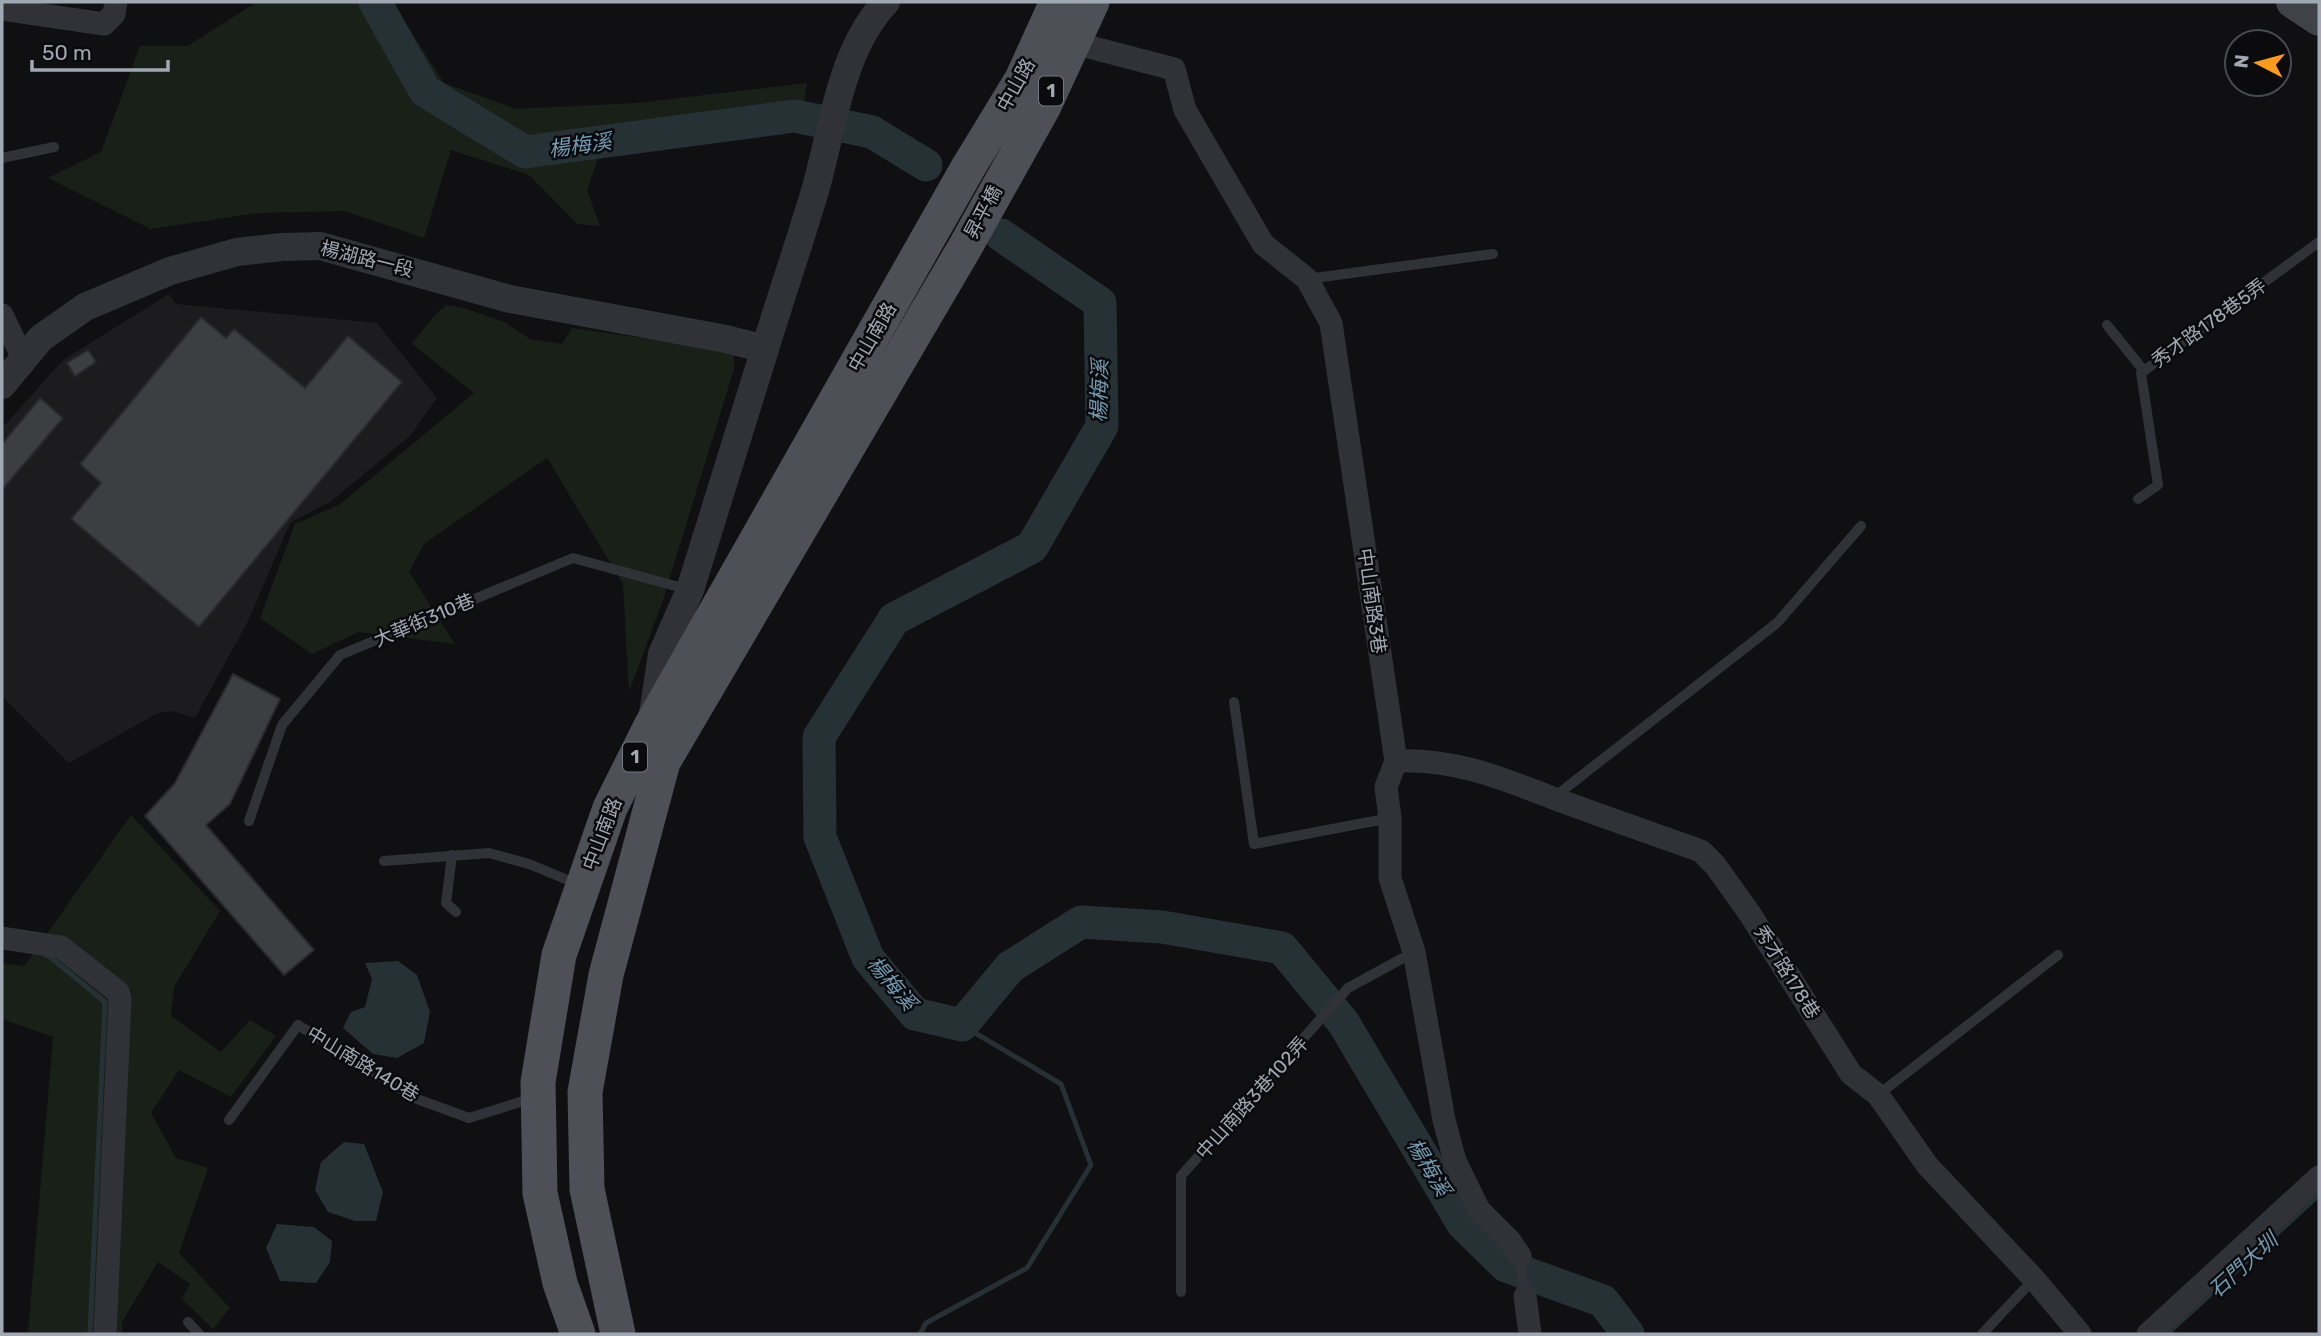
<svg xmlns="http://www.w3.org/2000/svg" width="2321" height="1336" font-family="Rubik,'Noto Sans TC',sans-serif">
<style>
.built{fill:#1c1c1f}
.green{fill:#182018}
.water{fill:#263136}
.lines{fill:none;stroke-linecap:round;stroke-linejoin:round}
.stream{stroke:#263136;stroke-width:5}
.river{stroke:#263136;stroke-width:33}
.building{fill:#3c3e42;stroke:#2a2a2e;stroke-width:2}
.service{stroke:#313237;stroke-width:10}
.minor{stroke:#313237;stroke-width:23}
.tertiary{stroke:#313237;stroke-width:28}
.secondary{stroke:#3f4247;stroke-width:32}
.primary{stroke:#4d5056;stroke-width:35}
.labels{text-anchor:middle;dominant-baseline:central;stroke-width:5;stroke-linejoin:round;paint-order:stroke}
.shield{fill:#0b0b0d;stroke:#737982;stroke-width:2}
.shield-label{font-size:18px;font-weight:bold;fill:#a0a8b4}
.street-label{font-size:19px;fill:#a0a8b4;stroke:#0b0b0d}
.water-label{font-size:21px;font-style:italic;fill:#739cb3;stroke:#0b0b0d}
</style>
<rect width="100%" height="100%" fill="#101012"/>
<!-- built -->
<polygon class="built" points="169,294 176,304 377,323 437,398 410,436 330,502 290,523 248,621 195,718 173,711 158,713 69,763 2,696 2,428 63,360"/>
<!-- green -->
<g class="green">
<polygon points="257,2 392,2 444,83 516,109 637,103 807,83 804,103 608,129 587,190 600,226 577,224 529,175 451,150 424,238 344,211 258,213 151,229 48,178 101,152 140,46 187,46"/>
<polygon points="446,305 464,308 504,322 530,339 562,344 572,328 722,349 734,355 734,369 662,603 629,692 623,584 547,458 424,544 409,572 455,644 359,632 312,654 260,618 295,524 339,505 474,393 412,344 432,318"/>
<polygon points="131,815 220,911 174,987 171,1016 221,1052 250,1020 276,1036 231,1097 179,1070 151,1113 176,1158 208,1168 179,1253 230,1308 213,1329 182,1299 190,1284 158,1262 122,1322 122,1334 28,1334 53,1037 2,1019 2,963 24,966"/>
</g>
<!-- water -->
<g class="water">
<polygon points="398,961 417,975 430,1012 424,1043 397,1058 373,1054 343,1028 351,1012 365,1007 372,979 365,963"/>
<polygon points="344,1142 364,1144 383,1192 376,1221 355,1221 328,1212 315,1190 321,1162"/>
<polygon points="277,1224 314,1227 332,1241 330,1262 316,1283 280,1281 266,1248"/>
</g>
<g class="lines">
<!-- stream -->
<g class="stream">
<polyline points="45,955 49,956 105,1002 90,1334"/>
<polyline points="920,1334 926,1323 1027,1268 1091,1165 1061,1084 962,1025"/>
<polyline points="2167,1334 2319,1195"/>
</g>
<!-- river -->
<g class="river">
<polyline points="375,2 425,91 525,152 795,116 872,132 926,165"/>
<polyline points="1001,235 1100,303 1102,426 1032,547 894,619 819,737 820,837 868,958 915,1014 962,1025 1010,967 1081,922 1162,927 1282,948 1343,1022 1463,1224 1506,1266 1603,1301 1628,1334"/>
</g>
</g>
<!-- building -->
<g class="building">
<polygon points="201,317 226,338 234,329 305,388 348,336 402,382 199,627 71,519 101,483 80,464"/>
<polygon points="88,350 96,362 75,376 67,363"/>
<polygon points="40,398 63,418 2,490 2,444"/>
<polygon points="233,674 280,699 230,804 206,825 314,950 284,975 145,816 175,783"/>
</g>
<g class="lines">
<!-- service -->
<g class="service">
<polyline points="2,158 54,147"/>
<polyline points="1307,279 1493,254"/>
<polyline points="2107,325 2144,371"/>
<polyline points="2138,499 2158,485 2141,373 2319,242"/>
<polyline points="1234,702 1254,844 1390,818"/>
<polyline points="1553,798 1777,623 1861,526"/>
<polyline points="249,821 282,725 340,655 573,558 690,590"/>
<polyline points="452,855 446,903 456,912"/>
<polyline points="384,861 489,853 529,864 580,885"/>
<polyline points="1878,1095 2058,955"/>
<polyline points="229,1120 298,1025 417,1099 469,1118 533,1098"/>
<polyline points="1520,1256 1525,1296"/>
<polyline points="1181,1292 1181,1176 1348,988 1414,952"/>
<polyline points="188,1322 199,1334"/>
<polyline points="1982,1334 2034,1279"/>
</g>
<!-- minor -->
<g class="minor">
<polyline points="2,9 104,24 114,14 116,2"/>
<polyline points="1074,43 1174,69 1185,110 1263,244 1307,279 1331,323 1396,761 1386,787 1390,818 1390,878 1414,952 1444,1120 1455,1161 1479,1210 1510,1241 1520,1256"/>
<polyline points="2,315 24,360"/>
<path d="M1396,761C1455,759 1499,777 1553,798C1601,816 1651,833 1701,851L1715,865L1750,914L1851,1074L1878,1095L1927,1165L2034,1279L2080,1334"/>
<polyline points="2,938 61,947 118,992 120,999 105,1334"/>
<polyline points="1525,1296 1530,1334"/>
<polyline points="2148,1334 2319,1177"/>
</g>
<!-- tertiary -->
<g class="tertiary">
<path d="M2,385L41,338L85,307L170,271L237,252L282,247L320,246L510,299L726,339L765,349C781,297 799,244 815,191C833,128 840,51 886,2"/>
<polyline points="653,714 662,654 690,590 765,349"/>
</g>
<!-- secondary -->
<polyline class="secondary" points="2292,2 2319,20"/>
<!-- primary -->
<g class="primary">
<polyline points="578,1334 560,1283 540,1193 538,1082 559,955 610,808 651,726 969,166 1022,79 1057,2"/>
<polyline points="618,1334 587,1189 585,1092 606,975 663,762 964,249 1044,106 1092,2"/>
</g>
</g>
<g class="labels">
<!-- shield labels -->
<g class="shield">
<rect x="1039" y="76.5" width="24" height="29" rx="5"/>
<rect x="623" y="742.5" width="24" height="29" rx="5"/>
</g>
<g class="shield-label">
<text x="1051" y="91">1</text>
<text x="635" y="757">1</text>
</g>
<!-- street labels -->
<g class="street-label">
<text transform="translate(1016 85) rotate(-61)">中山路</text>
<text transform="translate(983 212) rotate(-62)">昇平橋</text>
<text transform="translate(367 259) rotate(14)">楊湖路一段</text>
<text transform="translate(2209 323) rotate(-36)">秀才路178巷5弄</text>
<text transform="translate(872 337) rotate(-60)">中山南路</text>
<text transform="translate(1372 601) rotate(82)">中山南路3巷</text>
<text transform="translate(424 620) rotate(-23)">大華街310巷</text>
<text transform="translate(602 834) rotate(-69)">中山南路</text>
<text transform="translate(1787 972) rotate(58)">秀才路178巷</text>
<text transform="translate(363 1064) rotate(31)">中山南路140巷</text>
<text transform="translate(1252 1098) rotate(-48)">中山南路3巷102弄</text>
</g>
<!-- water labels -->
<g class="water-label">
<text transform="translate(580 145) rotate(-8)">楊梅溪</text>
<text transform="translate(1099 391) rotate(-88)">楊梅溪</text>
<text transform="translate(892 983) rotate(50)">楊梅溪</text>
<text transform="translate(1429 1167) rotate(59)">楊梅溪</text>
<text transform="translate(2243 1265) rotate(-42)">石門大圳</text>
</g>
</g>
<!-- border -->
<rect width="2321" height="1336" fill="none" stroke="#a0a8b4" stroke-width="7"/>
<!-- north arrow -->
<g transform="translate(2258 63) rotate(276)"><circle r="33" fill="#0b0b0d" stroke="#474a50" stroke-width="2"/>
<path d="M0-5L12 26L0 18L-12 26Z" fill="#ff9a1b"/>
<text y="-10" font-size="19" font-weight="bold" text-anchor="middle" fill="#a0a8b4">N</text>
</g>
<!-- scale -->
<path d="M32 60v10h136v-10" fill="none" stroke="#a0a8b4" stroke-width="3.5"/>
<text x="42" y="60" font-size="21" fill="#a0a8b4" stroke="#0b0b0d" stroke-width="5" paint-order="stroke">50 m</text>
</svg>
